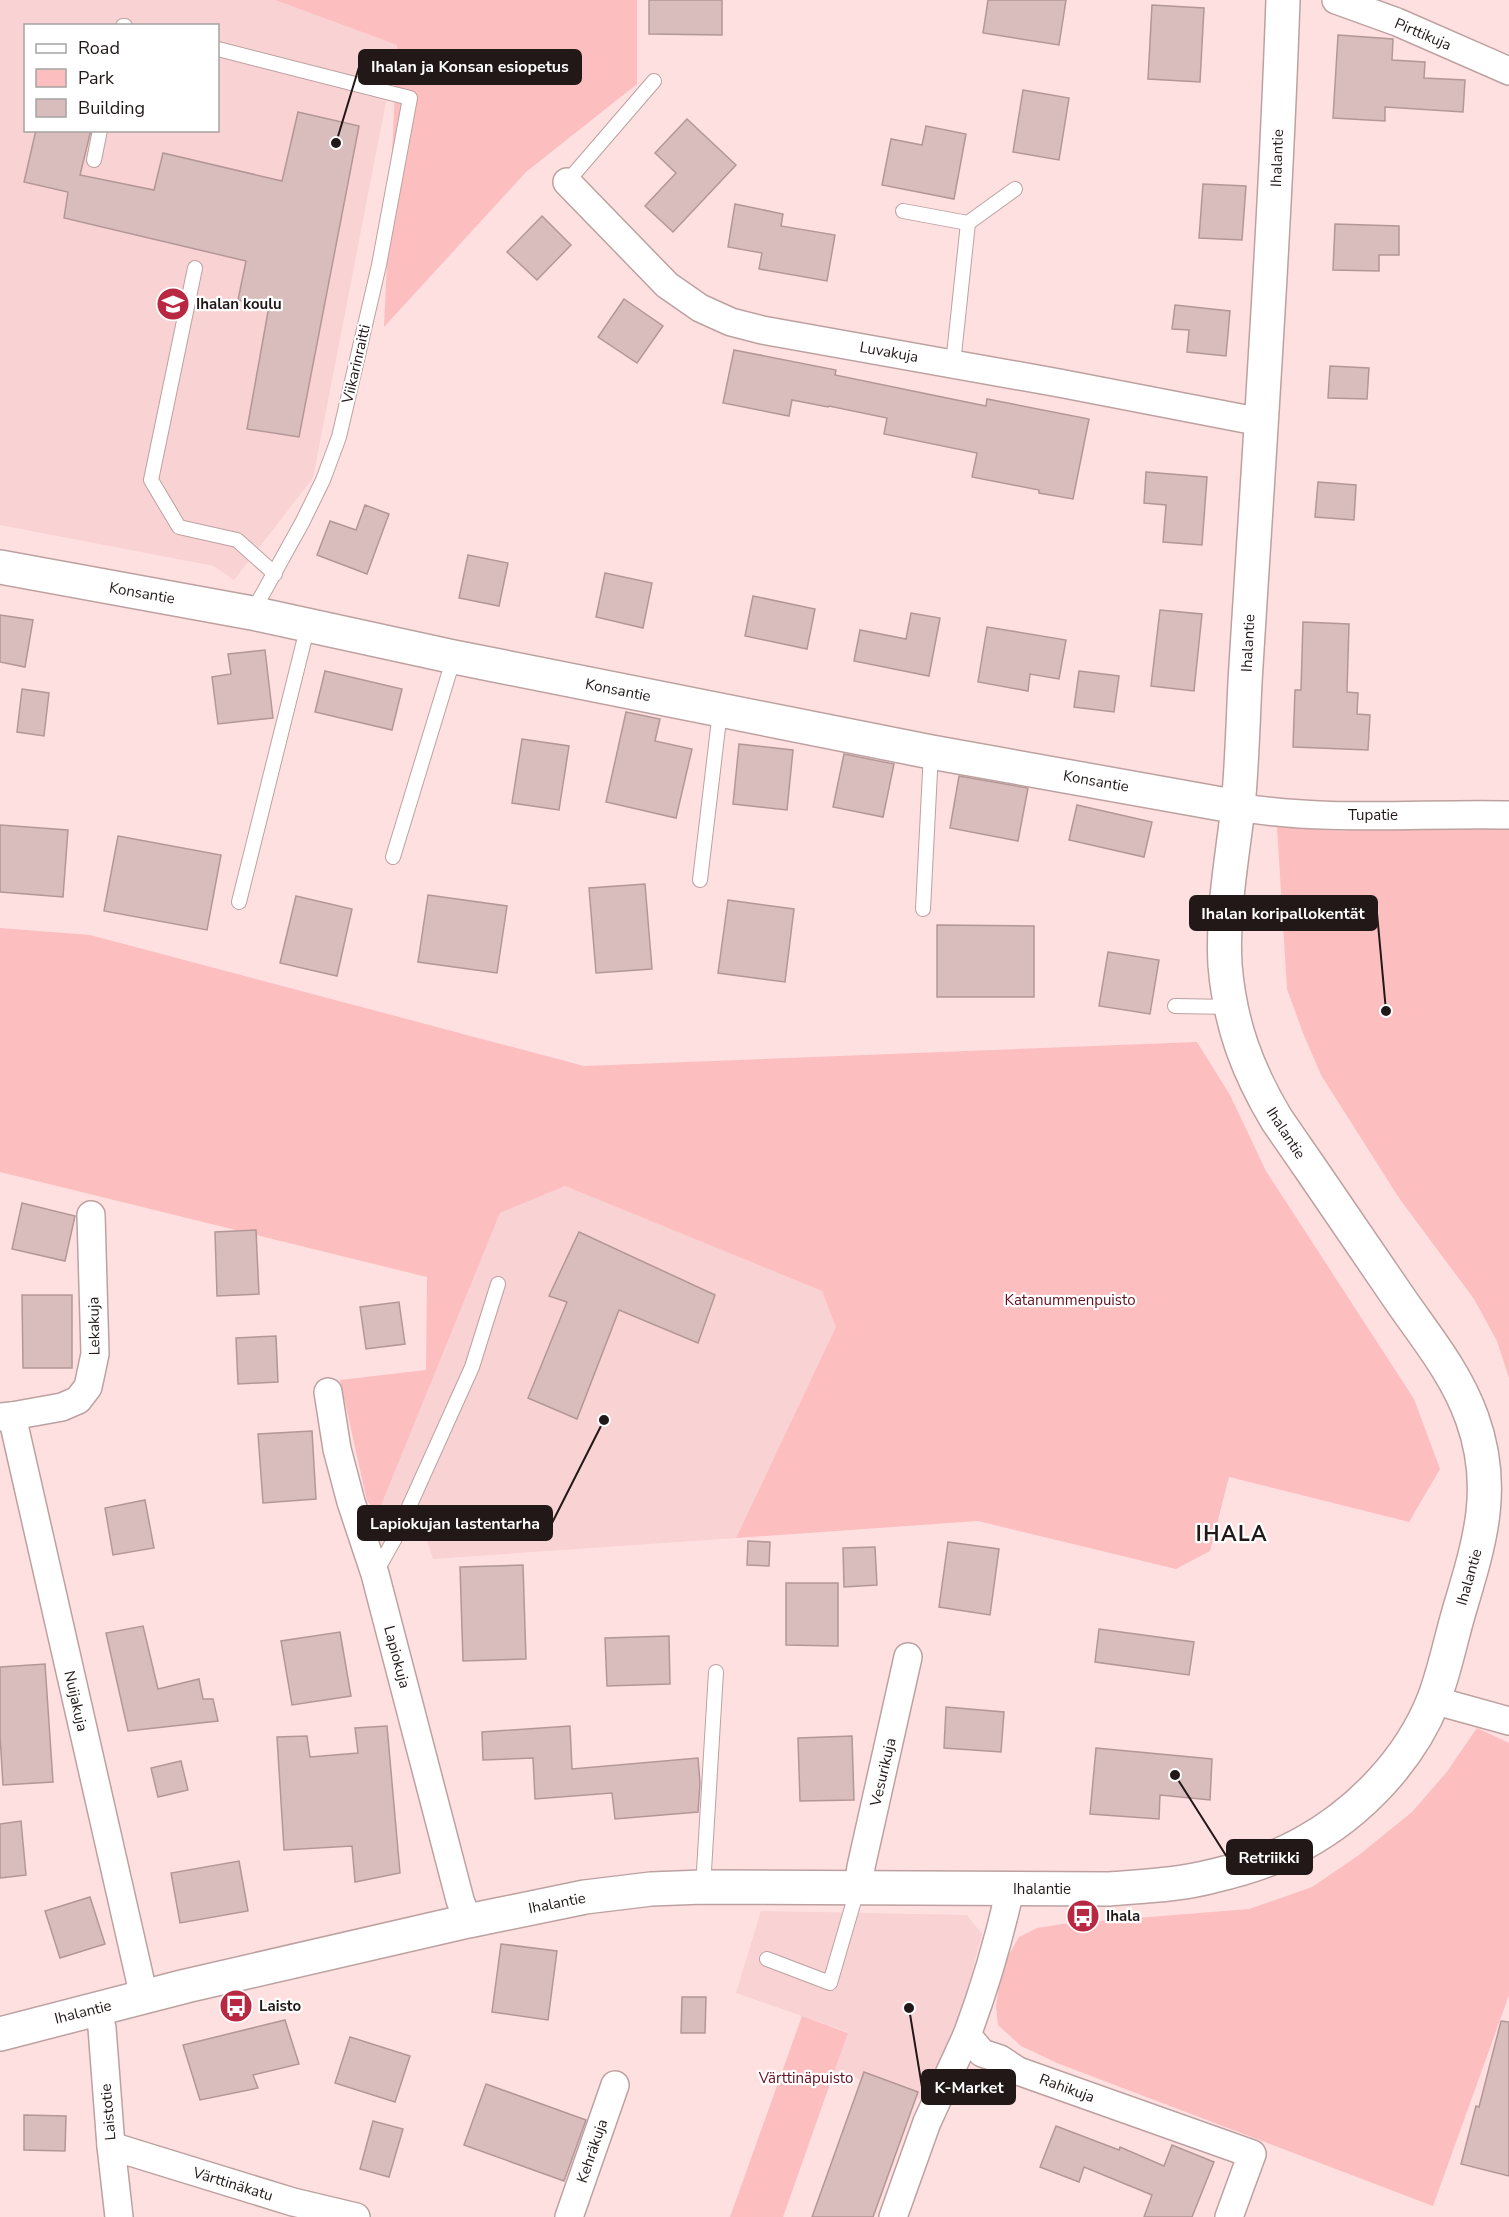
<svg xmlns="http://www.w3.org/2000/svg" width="1509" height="2217" font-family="'Nunito Sans',sans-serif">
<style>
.built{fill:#f9d2d3;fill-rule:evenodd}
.green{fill:#fdbec0}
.building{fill:#d9bcbc;stroke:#b39797;stroke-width:1.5}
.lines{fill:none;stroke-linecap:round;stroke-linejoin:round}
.lane-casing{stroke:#bda1a1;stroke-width:16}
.street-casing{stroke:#bda1a1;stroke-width:30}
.secondary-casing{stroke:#bda1a1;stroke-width:36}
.lane{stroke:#fff;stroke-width:14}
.street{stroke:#fff;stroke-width:27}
.secondary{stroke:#fff;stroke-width:33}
.labels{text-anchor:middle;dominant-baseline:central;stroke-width:4.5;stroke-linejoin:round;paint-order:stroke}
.street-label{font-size:15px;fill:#221818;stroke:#fff}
.poi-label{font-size:15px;font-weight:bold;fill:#221818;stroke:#fff;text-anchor:start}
.park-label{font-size:15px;fill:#650e1f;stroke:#fff}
.district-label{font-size:21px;font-weight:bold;letter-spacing:1.5px;fill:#221818;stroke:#fff}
.leader{fill:none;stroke:#221818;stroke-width:2}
.callout-dot{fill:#221818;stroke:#fff;stroke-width:2}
.callout{fill:#221818;stroke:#221818;stroke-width:2}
.callout-label{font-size:16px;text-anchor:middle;font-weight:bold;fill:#fff}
</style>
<rect width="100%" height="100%" fill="#ffe0e1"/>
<!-- built -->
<g class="built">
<path d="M0,0H275L397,45L313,478L234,580L214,566L0,525ZM26,26H218V130H26Z"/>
<polygon points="565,1186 822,1291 837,1327 736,1538 433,1559 424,1532 378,1513 500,1213"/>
<polygon points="761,1911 967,1915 982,1934 937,2105 835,2071 848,2032 736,1993"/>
</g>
<!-- green -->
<g class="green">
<polygon points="275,0 637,0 637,84 526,172 384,327 397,45"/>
<polygon points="1509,823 1509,1378 1497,1341 1474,1299 1399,1198 1321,1075 1303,1033 1287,989 1277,827 1343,831 1408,824"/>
<polygon points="0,928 90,935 584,1066 1197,1042 1230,1095 1266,1171 1414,1399 1440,1469 1409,1522 1229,1477 1210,1551 1176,1569 978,1521 736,1538 836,1327 822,1291 565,1186 500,1213 378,1513 367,1501 340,1380 426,1370 427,1277 0,1172"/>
<polygon points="1477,1728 1509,1743 1509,1995 1433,2206 1057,2063 1021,2046 998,2025 996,2006 1002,1967 1019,1937 1037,1928 1062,1924 1249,1909 1312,1887 1359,1855 1412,1812 1446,1773"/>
<polygon points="802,2016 848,2033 783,2217 730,2217"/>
</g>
<!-- building -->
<g class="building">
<polygon points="649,0 722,0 722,35 649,34"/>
<polygon points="988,0 1066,0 1059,45 983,33"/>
<polygon points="1152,5 1204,8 1200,82 1148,79"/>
<polygon points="1338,35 1393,39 1392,60 1425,62 1424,78 1465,80 1463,112 1385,107 1385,121 1333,118"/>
<polygon points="1023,90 1069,98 1059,160 1013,152"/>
<polygon points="298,112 359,126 299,437 247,429 269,306 238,300 246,261 64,218 68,192 24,182 36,130 91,130 80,175 154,190 163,153 282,181"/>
<polygon points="687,119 736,165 673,232 645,206 676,173 655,153"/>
<polygon points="926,126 966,134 954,199 882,185 891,139 922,145"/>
<polygon points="1203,184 1246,186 1242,240 1199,238"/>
<polygon points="735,204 783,214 781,226 835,235 827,281 759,269 762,253 728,247"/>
<polygon points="542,216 571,245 537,280 507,252"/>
<polygon points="1335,224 1399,226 1399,255 1379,255 1379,271 1333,270"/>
<polygon points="624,299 663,326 637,363 598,337"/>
<polygon points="1175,305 1230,311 1226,356 1187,352 1189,330 1172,329"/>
<polygon points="734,350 836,370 835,375 986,406 987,399 1089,419 1073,499 1039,493 1039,490 972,477 977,453 884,434 887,418 829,406 828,407 792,400 789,416 723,403"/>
<polygon points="1330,366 1369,368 1367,399 1328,398"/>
<polygon points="1146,472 1207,477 1202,545 1163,542 1166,505 1144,503"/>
<polygon points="1318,482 1356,485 1354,520 1315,517"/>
<polygon points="365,505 389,514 367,574 317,555 330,521 356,530"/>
<polygon points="468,555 508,563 499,606 459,598"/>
<polygon points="605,573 652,583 643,628 596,617"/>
<polygon points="753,596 815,609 807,649 745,636"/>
<polygon points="1160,610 1202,614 1194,691 1151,686"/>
<polygon points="911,613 940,618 929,676 854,661 860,630 906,639"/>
<polygon points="0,615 33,620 25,667 0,662"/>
<polygon points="1303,622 1349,624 1347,692 1358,693 1357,714 1370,715 1368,750 1293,747 1295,690 1301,690"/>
<polygon points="987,627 1066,640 1059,679 1030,674 1028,691 978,682"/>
<polygon points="265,650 273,718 218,724 212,677 231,674 228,654"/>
<polygon points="325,671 402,689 392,730 315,712"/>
<polygon points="1079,671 1119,676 1114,712 1074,707"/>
<polygon points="22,689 49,693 44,736 17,732"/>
<polygon points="626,712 660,719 655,741 692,749 676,818 606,802"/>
<polygon points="522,739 569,746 559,810 512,803"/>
<polygon points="739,744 793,750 787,810 733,804"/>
<polygon points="844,754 894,764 883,817 833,807"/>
<polygon points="959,776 1028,788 1018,841 950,828"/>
<polygon points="1077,805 1152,822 1144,857 1069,840"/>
<polygon points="0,825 68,830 63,897 0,892"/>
<polygon points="118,836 221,855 207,930 104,911"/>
<polygon points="645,884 652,969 596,973 589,888"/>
<polygon points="428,895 507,906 497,973 418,962"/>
<polygon points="296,896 352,909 337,976 280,963"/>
<polygon points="728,900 794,909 785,982 718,973"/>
<polygon points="937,925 1034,926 1034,997 937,997"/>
<polygon points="1108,952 1159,960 1150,1014 1099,1006"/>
<polygon points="22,1203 75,1216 65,1261 12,1249"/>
<polygon points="256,1230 259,1294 217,1296 215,1232"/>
<polygon points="579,1232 715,1295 698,1343 619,1310 577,1419 528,1398 567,1302 549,1296"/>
<polygon points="22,1295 72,1295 72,1368 23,1368"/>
<polygon points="399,1302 405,1344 366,1349 360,1307"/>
<polygon points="276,1336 278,1382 238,1384 236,1338"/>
<polygon points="312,1431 316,1499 263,1503 258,1434"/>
<polygon points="145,1500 154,1548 113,1555 105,1508"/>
<polygon points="748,1541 770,1542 769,1566 747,1565"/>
<polygon points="948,1542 999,1549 990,1615 939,1607"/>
<polygon points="875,1547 877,1585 844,1587 843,1548"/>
<polygon points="523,1565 526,1659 463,1661 460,1567"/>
<polygon points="786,1583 838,1583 838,1646 786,1645"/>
<polygon points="143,1626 158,1689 199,1679 203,1699 213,1699 218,1721 128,1731 106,1633"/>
<polygon points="1099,1629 1194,1642 1189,1675 1095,1662"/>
<polygon points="340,1632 351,1696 292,1705 281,1641"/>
<polygon points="669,1636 670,1684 607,1686 605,1638"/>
<polygon points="45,1664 53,1782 3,1785 0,1736 0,1667"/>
<polygon points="946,1707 1004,1712 1001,1752 944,1748"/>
<polygon points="387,1726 400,1873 355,1882 352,1846 284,1850 277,1737 307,1736 310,1757 358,1753 355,1728"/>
<polygon points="570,1726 572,1769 698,1758 700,1783 698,1812 615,1819 612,1793 535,1799 533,1758 483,1760 482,1732"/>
<polygon points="852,1736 854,1800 800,1801 798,1738"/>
<polygon points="1096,1748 1212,1759 1210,1800 1160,1795 1159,1819 1090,1814"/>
<polygon points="181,1761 188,1790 158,1797 151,1768"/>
<polygon points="21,1821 26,1875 0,1878 0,1824"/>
<polygon points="239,1861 248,1911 180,1923 171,1873"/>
<polygon points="90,1897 105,1944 60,1958 45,1911"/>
<polygon points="501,1944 557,1951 548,2020 492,2012"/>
<polygon points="682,1997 706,1997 705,2033 681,2033"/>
<polygon points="285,2020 299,2064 253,2075 258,2088 200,2100 183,2045"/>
<polygon points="1501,2021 1509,2022 1509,2176 1461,2164 1476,2106 1479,2107"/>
<polygon points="350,2037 410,2056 395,2102 335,2083"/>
<polygon points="864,2072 918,2092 873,2217 812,2217"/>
<polygon points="486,2084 586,2120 564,2181 464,2145"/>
<polygon points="24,2115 66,2116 65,2151 24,2150"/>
<polygon points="373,2121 403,2129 389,2177 360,2169"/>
<polygon points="1056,2126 1119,2150 1120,2147 1164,2166 1172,2145 1214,2162 1192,2217 1144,2217 1152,2195 1084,2167 1079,2182 1040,2167"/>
</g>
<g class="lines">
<!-- lane casing -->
<g class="lane-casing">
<g id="lane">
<polyline points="123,26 125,26"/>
<polyline points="218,49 410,98 379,265 339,437 323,480 303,521 252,613"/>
<polyline points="94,160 100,130"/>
<polyline points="567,182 654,81"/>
<polyline points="903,211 968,223"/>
<polyline points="195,268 151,480 179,527 237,540 275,574"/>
<polyline points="953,364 968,223 1015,189"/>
<polyline points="393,857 454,657"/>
<polyline points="700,880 720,711"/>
<polyline points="239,902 308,625"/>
<polyline points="923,909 931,752"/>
<polyline points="1175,1006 1231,1007"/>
<polyline points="376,1572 395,1538 472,1367 498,1284"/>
<polyline points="703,1887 716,1672"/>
<polyline points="767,1959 830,1983 858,1887"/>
</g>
</g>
<!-- street casing -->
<g class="street-casing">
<g id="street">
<polyline points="1336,0 1397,22 1509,71"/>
<polyline points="567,182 667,285 700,308 731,322 762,330 1059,383 1261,422"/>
<path d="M1238,807C1327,822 1419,813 1509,815"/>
<polyline points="328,1392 337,1449 351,1502 375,1574 460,1900 468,1921"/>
<polyline points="12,1416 62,1407 78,1400 88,1387 95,1354 91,1215"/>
<polyline points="0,1417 12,1416 144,1997"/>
<polyline points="1433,1700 1509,1721"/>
<polyline points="858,1887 861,1867 908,1657"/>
<path d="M1010,1890C999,1939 985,1987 967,2035L982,2053L1000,2059L1018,2071L1252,2154L1229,2217"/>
<polyline points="97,2008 102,2028 111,2146 119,2217"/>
<polyline points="111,2146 293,2202 356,2217"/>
<polyline points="569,2217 615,2085"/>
<polyline points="893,2217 927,2122 967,2035"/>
</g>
</g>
<!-- secondary casing -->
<g class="secondary-casing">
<g id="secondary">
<polyline points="0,567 252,613 454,657 931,752 1238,807"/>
<path d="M0,2034L186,1986L468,1921L585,1897L651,1889L703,1887L1109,1889C1144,1886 1179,1885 1213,1876C1243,1869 1275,1859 1302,1844C1359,1813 1410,1760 1434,1699C1445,1670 1451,1638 1460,1608C1480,1541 1497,1487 1472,1418C1456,1373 1426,1337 1399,1298C1358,1238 1318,1179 1277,1120C1247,1070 1230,1024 1225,965C1222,911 1232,860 1238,807C1242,765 1243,723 1245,682C1259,455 1275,228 1283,0"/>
</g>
</g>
<!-- lane -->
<use href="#lane" class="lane"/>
<!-- street -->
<use href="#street" class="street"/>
<!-- secondary -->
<use href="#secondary" class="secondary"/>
</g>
<!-- icons -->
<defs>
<g id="school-disc" transform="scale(1.725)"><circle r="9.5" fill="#b92842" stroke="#fff"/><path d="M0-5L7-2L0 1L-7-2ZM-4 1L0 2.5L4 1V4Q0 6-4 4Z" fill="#fff"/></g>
<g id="bus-disc" transform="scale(1.725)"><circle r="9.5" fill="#b92842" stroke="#fff"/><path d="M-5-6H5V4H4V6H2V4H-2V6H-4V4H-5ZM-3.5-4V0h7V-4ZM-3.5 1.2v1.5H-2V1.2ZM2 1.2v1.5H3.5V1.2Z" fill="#fff"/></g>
</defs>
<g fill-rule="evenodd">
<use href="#school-disc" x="173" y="304"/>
<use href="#bus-disc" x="1083" y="1916"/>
<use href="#bus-disc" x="236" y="2006"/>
</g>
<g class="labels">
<!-- street labels -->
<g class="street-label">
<text transform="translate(1423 34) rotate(23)">Pirttikuja</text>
<text transform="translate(1277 158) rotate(-88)">Ihalantie</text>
<text transform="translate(889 352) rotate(10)">Luvakuja</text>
<text transform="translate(356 364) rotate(-77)">Viikarinraitti</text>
<text transform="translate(142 593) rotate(10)">Konsantie</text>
<text transform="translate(1248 643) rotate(-87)">Ihalantie</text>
<text transform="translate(618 690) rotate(11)">Konsantie</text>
<text transform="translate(1096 781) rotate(10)">Konsantie</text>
<text x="1373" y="815">Tupatie</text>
<text transform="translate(1286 1133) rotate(57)">Ihalantie</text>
<text transform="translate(94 1326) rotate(-91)">Lekakuja</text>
<text transform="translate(1469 1577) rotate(-74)">Ihalantie</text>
<text transform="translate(397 1657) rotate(75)">Lapiokuja</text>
<text transform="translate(76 1701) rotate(77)">Nuijakuja</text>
<text transform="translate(883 1772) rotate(-77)">Vesurikuja</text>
<text x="1042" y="1889">Ihalantie</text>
<text transform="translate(557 1903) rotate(-11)">Ihalantie</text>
<text transform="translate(83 2012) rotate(-14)">Ihalantie</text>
<text transform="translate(1067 2088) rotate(20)">Rahikuja</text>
<text transform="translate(108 2112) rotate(-95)">Laistotie</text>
<text transform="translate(592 2151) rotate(-71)">Kehräkuja</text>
<text transform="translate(233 2184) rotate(17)">Värttinäkatu</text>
</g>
<!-- poi labels -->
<g class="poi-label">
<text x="196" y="304">Ihalan koulu</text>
<text x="1106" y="1916">Ihala</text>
<text x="259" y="2006">Laisto</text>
</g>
<!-- park labels -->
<g class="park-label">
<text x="1070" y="1300">Katanummenpuisto</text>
<text x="806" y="2078">Värttinäpuisto</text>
</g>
<!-- district labels -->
<g class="district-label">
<text x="1232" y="1534">IHALA</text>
</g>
</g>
<!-- callouts -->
<path class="leader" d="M336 143L359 67M1386 1011L1377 913M604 1420L552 1523M1175 1775L1227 1857M909 2008L922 2087"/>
<g class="callout-dot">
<circle cx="336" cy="143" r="6"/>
<circle cx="1386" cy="1011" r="6"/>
<circle cx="604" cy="1420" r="6"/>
<circle cx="1175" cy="1775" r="6"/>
<circle cx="909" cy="2008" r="6"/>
</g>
<g class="callout">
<rect x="359" y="50" width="222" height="34" rx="6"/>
<rect x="1190" y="896" width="187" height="34" rx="6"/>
<rect x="358" y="1506" width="194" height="34" rx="6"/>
<rect x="1227" y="1840" width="85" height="34" rx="6"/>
<rect x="922" y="2070" width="93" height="34" rx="6"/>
</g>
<g class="callout-label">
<text x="470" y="72">Ihalan ja Konsan esiopetus</text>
<text x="1283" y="919">Ihalan koripallokentät</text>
<text x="455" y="1529">Lapiokujan lastentarha</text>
<text x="1269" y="1863">Retriikki</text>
<text x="969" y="2093">K-Market</text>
</g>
<!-- legend -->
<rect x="24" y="24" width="195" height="108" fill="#ffffff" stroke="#a7a3a3" stroke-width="1.5"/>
<rect x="36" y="44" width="30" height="9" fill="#ffffff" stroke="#a7a3a3" stroke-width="1.5"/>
<text x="78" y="54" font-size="18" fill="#221818">Road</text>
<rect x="36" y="69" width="30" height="18" fill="#fdbec0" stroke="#a7a3a3" stroke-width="1.5"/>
<text x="78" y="84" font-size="18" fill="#221818">Park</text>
<rect x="36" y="99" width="30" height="18" fill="#d9bcbc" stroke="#a7a3a3" stroke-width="1.5"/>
<text x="78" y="114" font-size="18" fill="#221818">Building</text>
</svg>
